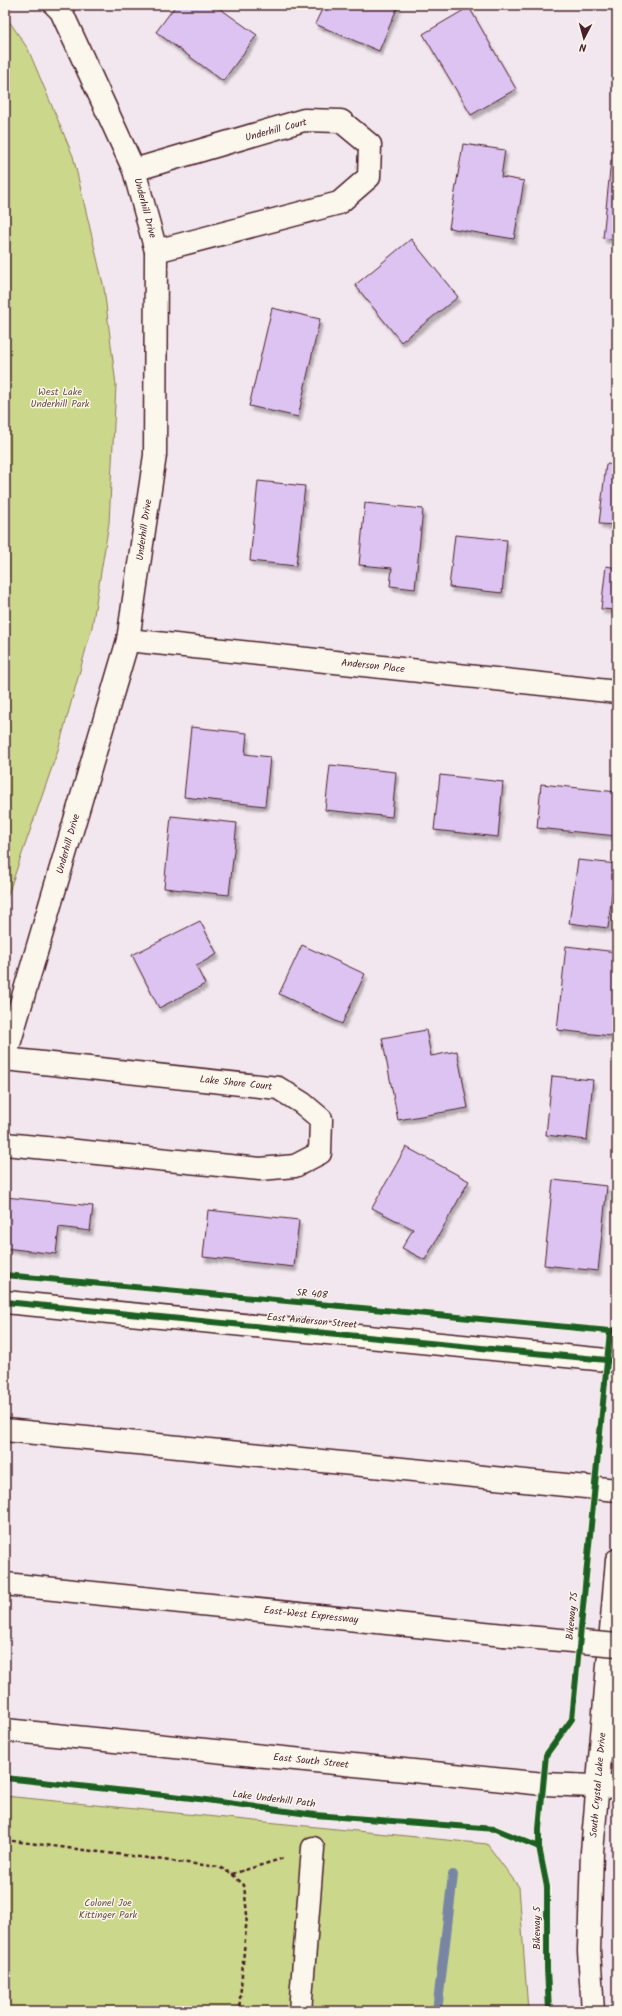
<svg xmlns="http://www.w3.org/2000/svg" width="622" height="2016" font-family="Kalam,sans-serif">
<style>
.green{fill:#cbd78a;stroke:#8a7b5a}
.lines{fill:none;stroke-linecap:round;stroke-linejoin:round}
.stream{stroke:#7886a4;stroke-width:10}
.building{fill:#dcc3f2;stroke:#4a1f2b;filter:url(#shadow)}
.minor-casing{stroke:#4a1f2b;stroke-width:25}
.major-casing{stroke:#4a1f2b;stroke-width:25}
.highway-casing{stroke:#4a1f2b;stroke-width:25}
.path{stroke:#4a1f2b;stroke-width:2.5;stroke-dasharray:4 3;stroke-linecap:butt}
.minor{stroke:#fbf7ec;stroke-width:22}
.major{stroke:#fbf7ec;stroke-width:22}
.highway{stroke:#fbf7ec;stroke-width:22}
.highway-bridge-casing{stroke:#4a1f2b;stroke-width:25;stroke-linecap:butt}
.highway-bridge{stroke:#fbf7ec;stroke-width:22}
.cycleway-casing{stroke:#fbf7ec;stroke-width:8}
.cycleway{stroke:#1b5e20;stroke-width:6}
.labels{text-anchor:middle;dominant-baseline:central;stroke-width:3;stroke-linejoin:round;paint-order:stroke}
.street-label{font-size:10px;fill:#4a1f2b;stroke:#fbf7ec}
.park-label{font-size:10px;fill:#6a4d43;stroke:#fbf7ec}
</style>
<defs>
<filter id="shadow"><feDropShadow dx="2.5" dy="4.5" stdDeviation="1" flood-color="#0004"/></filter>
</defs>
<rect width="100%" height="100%" fill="#f2e7ee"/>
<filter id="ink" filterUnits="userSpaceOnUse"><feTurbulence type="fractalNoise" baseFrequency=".025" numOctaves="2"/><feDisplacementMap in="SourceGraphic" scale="8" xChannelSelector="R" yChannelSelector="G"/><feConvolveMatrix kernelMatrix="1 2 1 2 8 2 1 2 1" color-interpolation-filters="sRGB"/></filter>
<g filter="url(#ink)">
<!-- green -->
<g class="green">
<polygon points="5,15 28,49 73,156 104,288 116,385 109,523 92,627 58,750 5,903"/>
<polygon points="5,1796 487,1844 519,1887 528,2011 5,2011"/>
</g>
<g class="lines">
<!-- stream -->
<polyline class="stream" points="437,2011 453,1875"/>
</g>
<!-- building -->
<g class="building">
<polygon points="176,5 215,5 257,35 223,81 156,32"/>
<polygon points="324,5 395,5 398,6 379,51 315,24"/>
<polygon points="469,7 516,89 471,115 423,34"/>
<polygon points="463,144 505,150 501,177 524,181 514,239 449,228"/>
<polygon points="611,160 617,161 617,240 603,238"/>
<polygon points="411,239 458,297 401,342 355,285"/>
<polygon points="272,308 320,319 298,417 249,406"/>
<polygon points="606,464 617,465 617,525 599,524"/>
<polygon points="258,481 305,486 296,566 250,561"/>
<polygon points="365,503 423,509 415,589 390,586 392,568 359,565"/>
<polygon points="455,535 507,540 502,593 449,587"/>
<polygon points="606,566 617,568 617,610 601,609"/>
<polygon points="191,727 247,733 245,754 270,757 265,806 184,797"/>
<polygon points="330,765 396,772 392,817 325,810"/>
<polygon points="440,775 503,782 498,837 434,830"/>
<polygon points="541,784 617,792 617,836 537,828"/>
<polygon points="171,816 237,823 229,895 164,888"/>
<polygon points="578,860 617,864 617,894 612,893 608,928 569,923"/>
<polygon points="200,921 217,954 196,966 205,984 159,1008 132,955"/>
<polygon points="302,945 365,974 342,1024 279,994"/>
<polygon points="566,946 617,952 617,979 611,1036 557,1030"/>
<polygon points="426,1030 431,1056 457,1051 468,1108 398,1120 382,1038"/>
<polygon points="552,1076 593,1080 587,1140 546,1135"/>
<polygon points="406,1147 469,1181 425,1260 402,1248 413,1229 372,1208"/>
<polygon points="553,1180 607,1186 598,1271 544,1265"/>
<polygon points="5,1197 93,1206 90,1231 59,1227 56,1254 5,1248"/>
<polygon points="208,1210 299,1220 294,1267 203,1257"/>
</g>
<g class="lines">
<!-- minor casing -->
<g class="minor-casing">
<g id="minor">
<polyline points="134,170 304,120 341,121 370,145 369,177 339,203 156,251"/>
<polyline points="128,640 617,692"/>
<polyline points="5,1058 128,640 155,455 156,251 134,170 61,11 55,5"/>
<polyline points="5,1059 278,1088 302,1103 321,1119 320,1153 295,1166 260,1169 5,1144"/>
<polyline points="300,2011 313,1848"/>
</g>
</g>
<!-- major casing -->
<g class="major-casing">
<g id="major">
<polyline points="5,1302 617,1361"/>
<polyline points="5,1730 544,1784 617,1787"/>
<polyline points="593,2011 589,1951 592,1852 617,1560"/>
</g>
</g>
<!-- highway casing -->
<g class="highway-casing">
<g id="highway">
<polyline points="5,1430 617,1490"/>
<polyline points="5,1584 504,1635"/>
</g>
</g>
<!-- path -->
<g class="path">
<polyline points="5,1840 219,1867 232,1874 244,1885 247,1915 239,2011"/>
<polyline points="232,1874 284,1858"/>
</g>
<!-- minor -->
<use href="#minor" class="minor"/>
<!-- major -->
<use href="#major" class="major"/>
<!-- highway -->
<use href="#highway" class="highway"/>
<!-- highway-bridge casing -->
<g class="highway-bridge-casing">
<polyline id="highway-bridge" points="504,1635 617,1645"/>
</g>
<!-- highway-bridge -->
<use href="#highway-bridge" class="highway-bridge"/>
<!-- cycleway casing -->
<g class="cycleway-casing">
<g id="cycleway">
<polyline points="5,1275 610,1331 616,1330"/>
<polyline points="5,1302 617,1361"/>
<polyline points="5,1778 191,1798 315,1815 495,1829 539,1847"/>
<polyline points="549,2011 547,1968 547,1887 539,1847 539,1829 546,1755 572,1719 610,1331"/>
</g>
</g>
<!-- cycleway -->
<use href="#cycleway" class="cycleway"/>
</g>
</g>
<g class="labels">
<!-- street labels -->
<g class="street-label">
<text transform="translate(276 130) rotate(-15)">Underhill Court</text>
<text transform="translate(145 208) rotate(75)">Underhill Drive</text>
<text transform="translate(144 530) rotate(-82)">Underhill Drive</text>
<text transform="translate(373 666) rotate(6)">Anderson Place</text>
<text transform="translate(68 844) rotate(-74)">Underhill Drive</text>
<text transform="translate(236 1083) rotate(6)">Lake Shore Court</text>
<text transform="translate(312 1294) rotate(5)">SR 408</text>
<text transform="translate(312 1321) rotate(5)">East Anderson Street</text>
<text transform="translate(311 1615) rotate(6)">East-West Expressway</text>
<text transform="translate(572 1616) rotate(-84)">Bikeway 75</text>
<text transform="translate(311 1761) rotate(6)">East South Street</text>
<text transform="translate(598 1785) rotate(-85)">South Crystal Lake Drive</text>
<text transform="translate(274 1799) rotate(7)">Lake Underhill Path</text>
<text transform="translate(537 1928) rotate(-90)">Bikeway 5</text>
</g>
<!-- park labels -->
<g class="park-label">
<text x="60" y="392">West Lake<tspan x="60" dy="12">Underhill Park</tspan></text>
<text x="108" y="1903">Colonel Joe<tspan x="108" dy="12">Kittinger Park</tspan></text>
</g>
</g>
<!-- margin -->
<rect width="622" height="2016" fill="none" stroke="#fbf7ec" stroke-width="20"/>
<rect x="10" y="10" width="602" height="1996" fill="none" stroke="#4a1f2b" stroke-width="1.5" filter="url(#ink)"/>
<!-- north arrow -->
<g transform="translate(584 38) rotate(186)" stroke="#fbf7ec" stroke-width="3" paint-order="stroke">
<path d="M0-3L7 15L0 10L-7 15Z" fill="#4a1f2b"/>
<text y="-6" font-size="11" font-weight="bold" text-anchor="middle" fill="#4a1f2b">N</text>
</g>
</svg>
